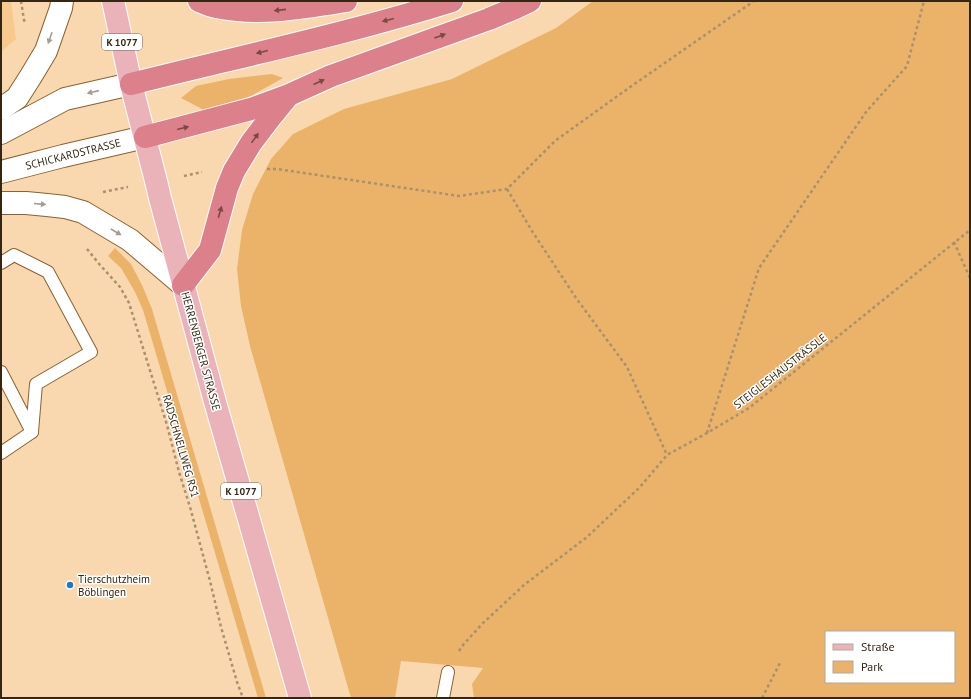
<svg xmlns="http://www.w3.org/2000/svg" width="971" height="699" font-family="'PT Sans',sans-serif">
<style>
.built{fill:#f8c98e}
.green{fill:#ebb36a;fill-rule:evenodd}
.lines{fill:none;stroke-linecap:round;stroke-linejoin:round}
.lane-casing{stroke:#886230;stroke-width:14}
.secondary-casing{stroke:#886230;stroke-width:24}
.primary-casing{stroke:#fff;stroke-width:24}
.highway-casing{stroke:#fff;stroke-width:24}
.path{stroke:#aa906f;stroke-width:2.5;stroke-dasharray:3 3;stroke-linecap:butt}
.lane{stroke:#fff;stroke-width:12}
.secondary{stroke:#fff;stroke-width:22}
.primary{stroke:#eab3ba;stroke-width:22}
.highway{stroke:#dc808c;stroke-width:22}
.oneway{fill:#784a42}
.oneway2{fill:#a59d94}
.poi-dot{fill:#2676c5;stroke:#fff;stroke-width:1.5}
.labels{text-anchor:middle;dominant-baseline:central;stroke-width:3;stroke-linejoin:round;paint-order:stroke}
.shield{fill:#fff;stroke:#726758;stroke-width:1}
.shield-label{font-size:10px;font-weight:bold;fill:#362611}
.street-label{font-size:11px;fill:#362611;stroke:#fff}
.poi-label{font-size:11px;fill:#362611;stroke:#fff;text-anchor:start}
</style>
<rect width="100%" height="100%" fill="#fad8af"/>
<!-- built -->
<polygon class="built" points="1,1 11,1 16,39 1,52"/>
<!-- green -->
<g class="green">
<path d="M593,1H970V698H474L472,684L483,668L401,661L395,698H351L250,346L241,306L237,269L242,230L253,194L271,159L293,134L344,109L452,79L556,28ZM826,632H954V682H826Z"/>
<polygon points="272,74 283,78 251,96 204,110 181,98 196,86 229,79"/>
<polygon points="115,248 131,264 142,285 152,309 266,698 258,698 143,310 135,292 121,268 108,256"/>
</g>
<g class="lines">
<!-- lane casing -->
<g class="lane-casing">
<g id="lane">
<polyline points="1,263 14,255 48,272 91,352 36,384 32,432 1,453"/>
<polyline points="1,372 32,432"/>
<polyline points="443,698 448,672"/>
</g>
</g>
<!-- secondary casing -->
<g class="secondary-casing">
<g id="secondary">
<polyline points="1,109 17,98 31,76 46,51 61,8 62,1"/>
<polyline points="1,133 65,99 131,84"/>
<polyline points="1,172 63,156 145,137"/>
<polyline points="1,203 26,203 47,205 65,207 83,212 130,240 183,285"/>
</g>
</g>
<!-- primary casing -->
<g class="primary-casing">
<polyline id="primary" points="113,1 131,84 156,181 160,198 215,402 250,523 300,698"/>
</g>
<!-- highway casing -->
<g class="highway-casing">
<g id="highway">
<path d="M199,1C204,3 210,6 216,7C259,16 303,8 346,1"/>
<path d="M131,84C238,57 347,34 452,1"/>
<polyline points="145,137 251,109 289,95 331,76 489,19 515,8 530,1"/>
<polyline points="183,285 210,250 227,188 234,171 251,143 270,118 288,96"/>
</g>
</g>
<!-- path -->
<g class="path">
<polyline points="21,1 24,20 26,24"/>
<polyline points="267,169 277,169 459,196 507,189 555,141 633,85 754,1"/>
<polyline points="184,176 202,172"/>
<polyline points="507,189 532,231 576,298 627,367 667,455"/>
<polyline points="103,192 128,187"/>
<polyline points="954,242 970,278"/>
<polyline points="87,249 100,265 120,287 129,303 167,425 179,472 190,507 210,581 221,627 237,682 243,698"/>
<polyline points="707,433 759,268 866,112 907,66 924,1"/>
<polyline points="459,651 463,645 482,624 524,585 587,537 640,487 667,455 707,433 749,408 970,230"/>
<polyline points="762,698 781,661"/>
</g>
<!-- lane -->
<use href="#lane" class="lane"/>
<!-- secondary -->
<use href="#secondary" class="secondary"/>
<!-- primary -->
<use href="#primary" class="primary"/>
<!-- highway -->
<use href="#highway" class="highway"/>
</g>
<!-- one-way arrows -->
<defs><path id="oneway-solid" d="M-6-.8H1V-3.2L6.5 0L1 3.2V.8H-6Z"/></defs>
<g class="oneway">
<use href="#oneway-solid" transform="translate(280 10) rotate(174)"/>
<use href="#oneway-solid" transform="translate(388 20) rotate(166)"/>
<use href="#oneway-solid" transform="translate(440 36) rotate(-20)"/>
<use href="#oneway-solid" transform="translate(262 52) rotate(166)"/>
<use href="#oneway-solid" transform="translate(319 82) rotate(-24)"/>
<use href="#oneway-solid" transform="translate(183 128) rotate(-14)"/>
<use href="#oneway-solid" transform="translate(255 138) rotate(-54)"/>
<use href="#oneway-solid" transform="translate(220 212) rotate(-74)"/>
</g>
<g class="oneway2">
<use href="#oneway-solid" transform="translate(50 38) rotate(109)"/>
<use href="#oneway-solid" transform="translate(93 92) rotate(167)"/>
<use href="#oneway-solid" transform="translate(40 204) rotate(5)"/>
<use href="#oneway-solid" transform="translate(116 232) rotate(30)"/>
</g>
<!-- markers -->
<circle class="poi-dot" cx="70" cy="585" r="4"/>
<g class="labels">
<!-- shield labels -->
<g class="shield">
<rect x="102" y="34" width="40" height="16" rx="3"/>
<rect x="221" y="483" width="40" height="16" rx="3"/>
</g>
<g class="shield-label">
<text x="122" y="42">K 1077</text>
<text x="241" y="491">K 1077</text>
</g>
<!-- street labels -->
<g class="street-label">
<text transform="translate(73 154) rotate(-14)">SCHICKARDSTRASSE</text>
<text transform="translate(201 351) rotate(75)">HERRENBERGER STRASSE</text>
<text transform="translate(780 371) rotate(-38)">STEIGLESHAUSTRÄSSLE</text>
<text transform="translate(181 446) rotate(74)">RADSCHNELLWEG RS1</text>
</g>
<!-- poi labels -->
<g class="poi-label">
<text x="78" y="579">Tierschutzheim<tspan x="78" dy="13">Böblingen</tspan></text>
</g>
</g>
<!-- border -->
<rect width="971" height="699" fill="none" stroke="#362611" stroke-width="4"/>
<!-- legend -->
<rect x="825" y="631" width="130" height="52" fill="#ffffff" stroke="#afa8a0"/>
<rect x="833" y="644" width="20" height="6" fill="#eab3ba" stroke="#afa8a0"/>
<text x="861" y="651" font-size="12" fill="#362611">Straße</text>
<rect x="833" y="661" width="20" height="12" fill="#ebb36a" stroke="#afa8a0"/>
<text x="861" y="671" font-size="12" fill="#362611">Park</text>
</svg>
